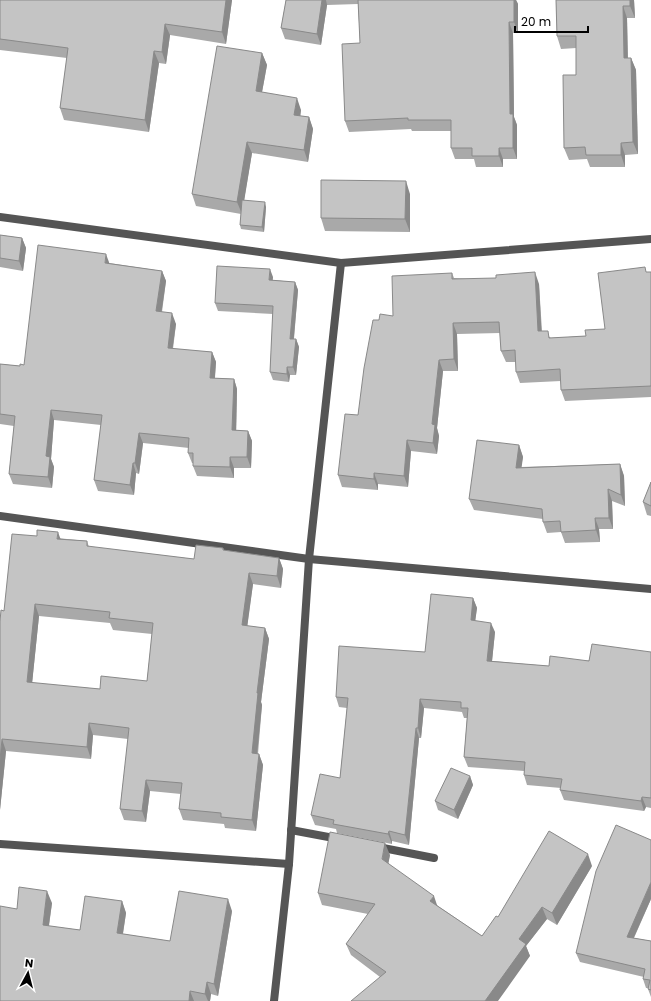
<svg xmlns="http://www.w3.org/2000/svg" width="651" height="1001" font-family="Poppins,sans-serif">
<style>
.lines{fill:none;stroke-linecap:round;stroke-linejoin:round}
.service{stroke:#555;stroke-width:8}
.minor{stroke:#555;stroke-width:8}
.wall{fill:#a9a9a9;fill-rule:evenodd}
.shaded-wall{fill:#898989}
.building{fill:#c4c4c4;stroke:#898989;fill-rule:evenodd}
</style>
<rect width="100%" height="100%" fill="#fff"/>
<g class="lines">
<!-- service -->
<g class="service">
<polyline points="291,830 339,839"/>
<polyline points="378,847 434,858"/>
</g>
<!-- minor -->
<g class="minor">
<polyline points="0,217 341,263 651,239"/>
<polyline points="0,516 309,559 651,589"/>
<polyline points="0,844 289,864"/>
<polyline points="274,1001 289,864 309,559 341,263"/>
</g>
</g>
<!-- wall -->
<g class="wall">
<polygon points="0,0 232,0 226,44 170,35 166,64 159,63 149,132 64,120 60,108 67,58 0,50"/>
<polygon points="286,0 516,0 518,4 518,33 513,33 514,117 517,125 517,159 503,159 503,167 476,167 474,159 455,159 451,148 451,131 412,131 411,129 349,132 345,121 360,43 358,4 327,5 321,45 285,39 281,28"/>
<polygon points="556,0 634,0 635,18 627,18 628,58 631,58 636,70 638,154 625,155 625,167 590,167 587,159 569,160 564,148 576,75 576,48 561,49 557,36"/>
<polygon points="262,53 267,65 262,92 301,110 300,116 309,117 313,129 308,162 252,153 244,200 266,207 264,232 241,229 240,225 241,214 196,206 192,194"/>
<polygon points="410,194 410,232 325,231 321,218"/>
<polygon points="0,235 22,238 26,248 23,271 0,267"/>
<polygon points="109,263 162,271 166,281 162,312 176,324 173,349 212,352 216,362 215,378 234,379 237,389 236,430 248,431 252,441 251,468 234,468 234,478 197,476 193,466 193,463 192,463 188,453 189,448 143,443 139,474 136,473 134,495 98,491 94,480 101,425 54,420 51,459 54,467 52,488 13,484 9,474 14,426 0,424 0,364 20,366 24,365"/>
<polygon points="647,272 651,272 651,397 565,401 561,390 561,381 520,383 516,372 516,362 506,362 501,351 500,333 457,334 458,371 443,371 437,428 439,436 437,454 411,451 408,487 378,484 378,490 342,487 338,475 358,415 379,320 393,316 452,273 454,278 539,284 542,331 551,338 586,336 605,329"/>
<polygon points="273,277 272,280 295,282 298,290 294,339 296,339 299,347 296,375 290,375 289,382 273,380 270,372 273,314 218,311 215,303"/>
<polygon points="519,445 523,457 521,467 620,464 624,476 625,506 612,501 613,529 599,529 600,542 565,543 561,532 547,533 543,522 543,519 474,510 469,499"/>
<polygon points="651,482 651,516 647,515 643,502"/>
<path d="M37,536L87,541L89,547L194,559L223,548L224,550L279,558L283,569L281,588L253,584L247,626L265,628L269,639L261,702L262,705L258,754H259L263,765L256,831L225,828L224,824L183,820L179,809L181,794L150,791L146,822L124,820L120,809L128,739L93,735L91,759L6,751L0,810V621ZM39,616L110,623L113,630L152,634L147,681L100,689L32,683Z"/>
<polygon points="473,598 477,608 475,621 495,632 492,661 549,666 651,652 651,808 646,807 644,811 564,800 560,790 561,788 527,785 524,775 524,771 468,767 464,757 467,718 464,718 462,712 424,708 421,738 419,738 409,845 392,841 392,844 337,833 336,829 315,825 311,815 340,778 347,708 339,707 336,697 425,652"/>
<polygon points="470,776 473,785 458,819 438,810 435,801"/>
<polygon points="390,855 388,863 438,906 482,936 498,917 592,866 557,925 547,919 526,946 530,956 380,977 351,955 346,944 368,914 322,905 318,893"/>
<polygon points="651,899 634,938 651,941 651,997 648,989 648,988 646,988 643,979 644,977 580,962 576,953"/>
<polygon points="122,901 126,913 123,934 170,941 232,911 218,996 211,994 210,1001 0,1001 17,909 52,903 49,926 80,930"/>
</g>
<!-- shaded-wall -->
<g class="shaded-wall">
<polygon points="226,0 232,0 226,44 222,32"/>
<polygon points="322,0 326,0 327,5 321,45 317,34"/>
<polygon points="514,0 516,0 518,4 518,33 514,22"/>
<polygon points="630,0 634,0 635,18 630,6"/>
<polygon points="623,6 627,18 628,70 624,58"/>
<polygon points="509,22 513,33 514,117 517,125 517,159 513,148 510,114"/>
<polygon points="165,24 170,35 166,64 162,52"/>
<polygon points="154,51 159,63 149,132 145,120"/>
<polygon points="262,53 267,65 260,103 256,91"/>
<polygon points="631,58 636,70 638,154 633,142"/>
<polygon points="297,98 301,110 299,127 294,115"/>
<polygon points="309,117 313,129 308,162 304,150"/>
<polygon points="247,142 252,153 242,214 237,202"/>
<polygon points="621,143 625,155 625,167 621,155"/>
<polygon points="499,148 503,159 503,167 499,156"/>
<polygon points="406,181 410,194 410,232 405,219"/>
<polygon points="265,202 266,207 264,232 262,227"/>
<polygon points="22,238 26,248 23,271 19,261"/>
<polygon points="106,254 110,265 105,263"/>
<polygon points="270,269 273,277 272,288 269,280"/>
<polygon points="162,271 166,281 160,322 156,311"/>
<polygon points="535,272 539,284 542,343 538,331"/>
<polygon points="295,282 298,290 293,347 290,339"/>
<polygon points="172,313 176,324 171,359 168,348"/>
<polygon points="453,323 457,334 458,371 454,359"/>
<polygon points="296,339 299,347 296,375 293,367"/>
<polygon points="212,352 216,362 214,388 210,378"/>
<polygon points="439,360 443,371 437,428 439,436 437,454 433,443 432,424"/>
<polygon points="287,367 290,375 289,382 287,374"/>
<polygon points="234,379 237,389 236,440 232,430"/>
<polygon points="51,410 54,420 51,459 54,467 52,488 48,477 46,456"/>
<polygon points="248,431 252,441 251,468 247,457"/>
<polygon points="139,433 143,443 139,474 135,463"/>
<polygon points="407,440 411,451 408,487 404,476"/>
<polygon points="519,445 523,457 520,479 516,468"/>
<polygon points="230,457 234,468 234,478 230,467"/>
<polygon points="133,463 136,473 134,495 130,485"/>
<polygon points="620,464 624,476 625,506 621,495"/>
<polygon points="374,473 378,484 378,490 374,479"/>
<polygon points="608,489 612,501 613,529 609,518"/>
<polygon points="595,518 599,529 600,542 596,530"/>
<polygon points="58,532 62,543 57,539"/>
<polygon points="279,558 283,569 281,588 277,576"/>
<polygon points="249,573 253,584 246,636 242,625"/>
<polygon points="473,598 477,608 474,630 471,620"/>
<polygon points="35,604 39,616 31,694 27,682"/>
<polygon points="491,623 495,632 491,671 487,661"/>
<polygon points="265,628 269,639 261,702 262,705 256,765 252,753 257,693"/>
<polygon points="420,699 424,708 421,738 418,728"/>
<polygon points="89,723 93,735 91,759 87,747"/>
<polygon points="416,728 419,738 409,845 405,835"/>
<polygon points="2,739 6,751 0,810 0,760"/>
<polygon points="259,754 263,765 256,831 252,820"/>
<polygon points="470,776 473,785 458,819 454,810"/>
<polygon points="146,780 150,791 146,822 142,811"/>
<polygon points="642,797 646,807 644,811 641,801"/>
<polygon points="389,831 392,841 392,844 388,834"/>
<polygon points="385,843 390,855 387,871 382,859"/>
<polygon points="588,854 592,866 557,925 552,913"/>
<polygon points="651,882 651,899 630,946 627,937"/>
<polygon points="47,891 52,903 47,938 43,925"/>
<polygon points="434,896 438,908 430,901"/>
<polygon points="228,899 232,911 218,996 214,984"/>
<polygon points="122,901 126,913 121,945 117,933"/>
<polygon points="542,907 547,919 526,946 530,956 498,1001 485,1001 519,939"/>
<polygon points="207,982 211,994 210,1001 208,1001 205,994"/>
<polygon points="190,991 194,1001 189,1001"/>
</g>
<!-- building -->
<g class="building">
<polygon points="0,0 226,0 222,32 165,24 162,52 154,51 145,120 60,108 68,48 0,39"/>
<polygon points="286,0 322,0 317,34 281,28"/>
<polygon points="358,0 514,0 514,22 509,22 510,114 513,114 513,148 499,148 499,156 472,156 472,148 451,148 451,120 408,120 408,118 345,121 342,44 360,43"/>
<polygon points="556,0 630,0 630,6 623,6 624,58 631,58 633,142 621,143 621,155 586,155 585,147 564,148 563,75 576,75 576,36 557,36"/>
<polygon points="217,46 262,53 256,91 297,98 294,115 309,117 304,150 247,142 237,202 192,194"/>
<polygon points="321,180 406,181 405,219 321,218"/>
<polygon points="242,200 265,202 262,227 240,225"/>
<polygon points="0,235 22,238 19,261 0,258"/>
<polygon points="38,245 106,254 105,263 162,271 156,311 172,313 168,348 212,352 210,378 234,379 232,430 248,431 247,457 230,457 230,467 193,466 193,453 188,453 189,438 139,433 135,463 133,463 130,485 94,480 102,415 51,410 46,456 50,457 48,477 9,474 15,416 0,414 0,364 20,366 20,364 24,365"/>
<polygon points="217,266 270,269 269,280 295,282 290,339 296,339 293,367 287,367 287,374 270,372 273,306 215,303"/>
<polygon points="645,267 646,272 651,272 651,386 561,390 560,369 516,372 515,350 501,351 499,322 453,323 454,359 439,360 432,424 435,425 433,443 407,440 404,476 374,473 374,479 338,475 345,414 358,415 364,368 373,320 379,320 380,314 393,316 392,276 452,273 452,279 496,278 496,275 535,272 538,331 548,331 549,338 586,336 585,330 605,329 598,273"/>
<polygon points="477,440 519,445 516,468 620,464 621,495 608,489 609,518 595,518 596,530 561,532 560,521 543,522 542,509 469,499"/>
<polygon points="651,482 651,506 643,502"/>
<path d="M37,530L58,532L57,539L87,541V546L194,559L196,545L223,548V550L279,558L277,576L249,573L242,625L265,628L257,693H258L252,753L259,754L252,820L221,817V813L179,809L182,783L146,780L142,811L120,809L129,728L89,723L87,747L2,739L0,760V621L1,610L4,611L12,534L37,536ZM35,604L110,612L109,618L153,623L147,681L101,676L100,689L27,682Z"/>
<polygon points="431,594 473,598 471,620 491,623 487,661 549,666 550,656 589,661 592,644 651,652 651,798 642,797 641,801 560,790 562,779 524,775 525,762 464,757 468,708 461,708 461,702 420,699 418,728 416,728 405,835 389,831 388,834 333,824 334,820 311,815 320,774 340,778 348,698 336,697 339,646 425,652"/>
<polygon points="451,768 470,776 454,810 435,801"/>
<polygon points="616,825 651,840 651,882 627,937 651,941 651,990 648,989 650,980 643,979 645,969 576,953 596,871"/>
<polygon points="549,831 588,854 552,913 542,907 519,939 526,944 485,1001 351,1001 386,972 346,944 375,904 318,893 330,832 385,843 382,859 434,896 430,901 482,936 496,916 498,917"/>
<polygon points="19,887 47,891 43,925 80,930 85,896 122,901 117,933 170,941 179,891 228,899 214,984 207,982 205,994 190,991 189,1001 0,1001 0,906 17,909"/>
</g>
<!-- north arrow -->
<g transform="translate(28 973) rotate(7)" stroke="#ffffff" stroke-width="3" paint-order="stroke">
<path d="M0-3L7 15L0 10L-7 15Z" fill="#000000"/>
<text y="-6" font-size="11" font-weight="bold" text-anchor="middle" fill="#000000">N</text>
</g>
<!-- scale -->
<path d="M515 26v6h73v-6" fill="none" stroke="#000000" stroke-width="2"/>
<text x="521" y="26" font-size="12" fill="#000000" stroke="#ffffff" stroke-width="3" paint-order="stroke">20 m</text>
</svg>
